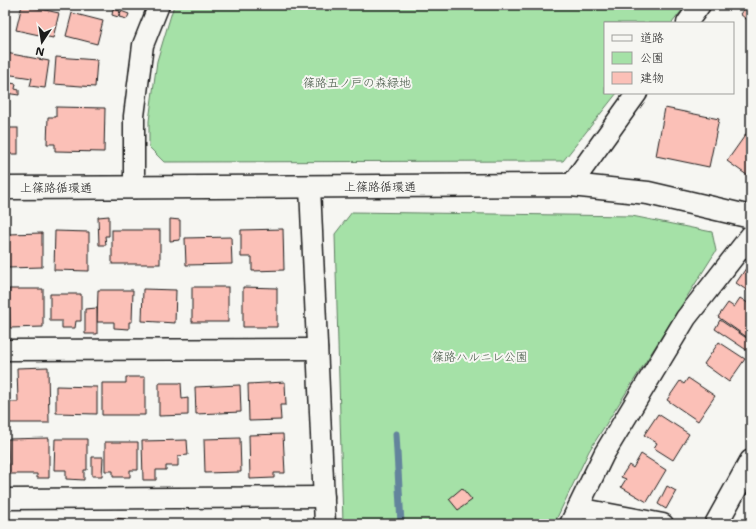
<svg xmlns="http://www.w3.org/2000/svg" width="756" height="529" font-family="'Shantell Sans','Klee One',sans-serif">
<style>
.green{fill:#a5e1a7;stroke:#607e62}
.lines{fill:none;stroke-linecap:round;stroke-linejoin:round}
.stream{stroke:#63849c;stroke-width:7}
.building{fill:#fbc0b7;stroke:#1c1c1c}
.minor-casing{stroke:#1c1c1c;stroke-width:23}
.tertiary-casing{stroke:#1c1c1c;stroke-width:25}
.secondary-casing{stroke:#1c1c1c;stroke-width:25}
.minor{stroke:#f6f6f2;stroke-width:20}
.tertiary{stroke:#f6f6f2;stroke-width:22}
.secondary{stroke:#f6f6f2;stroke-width:22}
.labels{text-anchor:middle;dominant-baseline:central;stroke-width:4;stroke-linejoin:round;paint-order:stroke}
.park-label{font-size:12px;fill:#455746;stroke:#f6f6f2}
.street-label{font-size:12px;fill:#1c1c1c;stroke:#f6f6f2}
</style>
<rect width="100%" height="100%" fill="#f6f6f2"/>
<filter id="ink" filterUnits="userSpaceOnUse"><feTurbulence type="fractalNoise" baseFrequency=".025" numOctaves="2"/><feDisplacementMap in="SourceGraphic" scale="8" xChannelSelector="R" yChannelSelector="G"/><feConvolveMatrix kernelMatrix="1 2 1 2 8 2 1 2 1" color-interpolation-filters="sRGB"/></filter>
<g filter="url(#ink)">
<!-- green -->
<g class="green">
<polygon points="174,5 686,5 672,23 605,23 605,93 617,93 563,161 164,162 149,147 149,121 157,61"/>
<polygon points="352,212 632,216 712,232 716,251 589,451 554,524 343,524 335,234"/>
</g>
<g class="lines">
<!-- stream -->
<polyline class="stream" points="396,434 401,524"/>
</g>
<!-- building -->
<g class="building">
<polygon points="22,5 59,13 53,38 16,30"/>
<polygon points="747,5 751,5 751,23 740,14"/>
<polygon points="113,9 120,11 118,17 112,15"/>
<polygon points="121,11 129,14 127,19 119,17"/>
<polygon points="72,13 103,21 97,44 66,36"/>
<polygon points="6,53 49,61 45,88 30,86 32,78 5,74"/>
<polygon points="56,57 97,60 95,87 54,84"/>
<polygon points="5,82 16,84 15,89 19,90 19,95 5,93"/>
<polygon points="56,107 105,108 104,152 55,151 55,144 47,144 48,117 56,117"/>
<polygon points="665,108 719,119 709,167 656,156"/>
<polygon points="751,127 751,178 727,161"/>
<rect x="5" y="128" width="13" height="26"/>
<polygon points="109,216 109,236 105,236 106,245 99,245 98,217"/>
<polygon points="170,219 180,220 180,240 170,241"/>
<polygon points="283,229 284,270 252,271 252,257 241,257 241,230"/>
<rect x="112" y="230" width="48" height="34"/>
<polygon points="55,231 89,232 89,271 54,270"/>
<polygon points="42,233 42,267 8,268 8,234"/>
<polygon points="231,237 232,264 186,265 185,238"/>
<polygon points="751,261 751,293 736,283"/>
<rect x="192" y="287" width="36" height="35"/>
<polygon points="243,287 277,288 277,327 243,327"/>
<polygon points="9,289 43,289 43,327 10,328"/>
<polygon points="143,289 176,290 175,323 142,321"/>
<polygon points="98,290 133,290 132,322 129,322 129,329 114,328 114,322 97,322"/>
<polygon points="50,294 81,294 81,321 76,321 75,328 62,328 62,321 50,321"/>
<polygon points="740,298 751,305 751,340 718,317 728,303 734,307"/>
<polygon points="97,308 97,334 85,334 85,309"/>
<polygon points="720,320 751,341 751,353 715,329"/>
<polygon points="719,342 745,359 729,382 704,364"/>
<polygon points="48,367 49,423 5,423 5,402 18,402 17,368"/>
<polygon points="126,377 145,377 145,415 102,415 102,383 126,383"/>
<polygon points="688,378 715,396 698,421 667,400 680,381 684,384"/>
<polygon points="285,382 286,405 280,405 281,420 249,421 248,384"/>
<polygon points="159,383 181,383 182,399 188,398 188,415 159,416"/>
<polygon points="240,385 241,412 196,414 195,387"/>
<polygon points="56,386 97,387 97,414 56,413"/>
<polygon points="658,414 689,434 673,460 654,448 657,443 644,435"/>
<polygon points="283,434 285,473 274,473 274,478 250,479 249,435"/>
<polygon points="49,438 49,478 37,478 37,474 9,474 8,439"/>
<polygon points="240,438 241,472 205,473 204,439"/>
<polygon points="55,439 87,439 87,470 84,470 84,480 66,479 66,470 54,470"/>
<polygon points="187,440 188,455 178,456 178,466 166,466 166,470 156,470 156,480 143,480 142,441"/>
<polygon points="105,442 138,442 138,470 130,470 130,477 113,477 113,471 105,471"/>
<polygon points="641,454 666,470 647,502 621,487 626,479 621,477 629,465 633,468"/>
<polygon points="92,457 103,457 102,476 92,476"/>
<polygon points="667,486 676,491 666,509 658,504"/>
<polygon points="462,488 472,500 458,510 449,499"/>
<polygon points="115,518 125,519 124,524 114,524"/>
</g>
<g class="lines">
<!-- minor casing -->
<g class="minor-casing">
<g id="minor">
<polyline points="687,23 700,5"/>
<polyline points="571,185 637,93"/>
<polyline points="310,187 325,524"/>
<polyline points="134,188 134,116 143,45 159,5"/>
<polyline points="5,350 317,349"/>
<polyline points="5,499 324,497"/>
<polyline points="578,508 663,524"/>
<polyline points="570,524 604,454 686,318 751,235"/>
</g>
</g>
<!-- tertiary casing -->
<g class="tertiary-casing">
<polyline id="tertiary" points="5,188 571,185 648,193 751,217"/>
</g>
<!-- secondary casing -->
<g class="secondary-casing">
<polyline id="secondary" points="716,524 751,461"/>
</g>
<!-- minor -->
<use href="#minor" class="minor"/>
<!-- tertiary -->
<use href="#tertiary" class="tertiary"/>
<!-- secondary -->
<use href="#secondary" class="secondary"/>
</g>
</g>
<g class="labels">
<!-- park labels -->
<g class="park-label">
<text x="357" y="83">篠路五ノ戸の森緑地</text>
<text x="480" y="357">篠路ハルニレ公園</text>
</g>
<!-- street labels -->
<g class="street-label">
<text x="380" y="187">上篠路循環通</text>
<text x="56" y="188">上篠路循環通</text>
</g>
</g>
<!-- margin -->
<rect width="756" height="529" fill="none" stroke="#f6f6f2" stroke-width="20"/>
<rect x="10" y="10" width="736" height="509" fill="none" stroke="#1c1c1c" stroke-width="1.5" filter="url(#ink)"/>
<!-- legend -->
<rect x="604" y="22" width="130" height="72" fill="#f6f6f2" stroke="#9f9f9c"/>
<rect x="612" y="35" width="20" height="6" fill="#f6f6f2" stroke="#9f9f9c"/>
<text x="640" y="42" font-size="12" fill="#1c1c1c">道路</text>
<rect x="612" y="52" width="20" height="12" fill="#a5e1a7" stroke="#9f9f9c"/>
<text x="640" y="62" font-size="12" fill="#1c1c1c">公園</text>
<rect x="612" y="72" width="20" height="12" fill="#fbc0b7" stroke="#9f9f9c"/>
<text x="640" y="82" font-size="12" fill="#1c1c1c">建物</text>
<!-- north arrow -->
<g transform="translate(42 42) rotate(192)" stroke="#f6f6f2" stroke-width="3" paint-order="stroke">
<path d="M0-3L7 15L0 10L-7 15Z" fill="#1c1c1c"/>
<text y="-6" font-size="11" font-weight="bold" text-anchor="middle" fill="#1c1c1c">N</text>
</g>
</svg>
